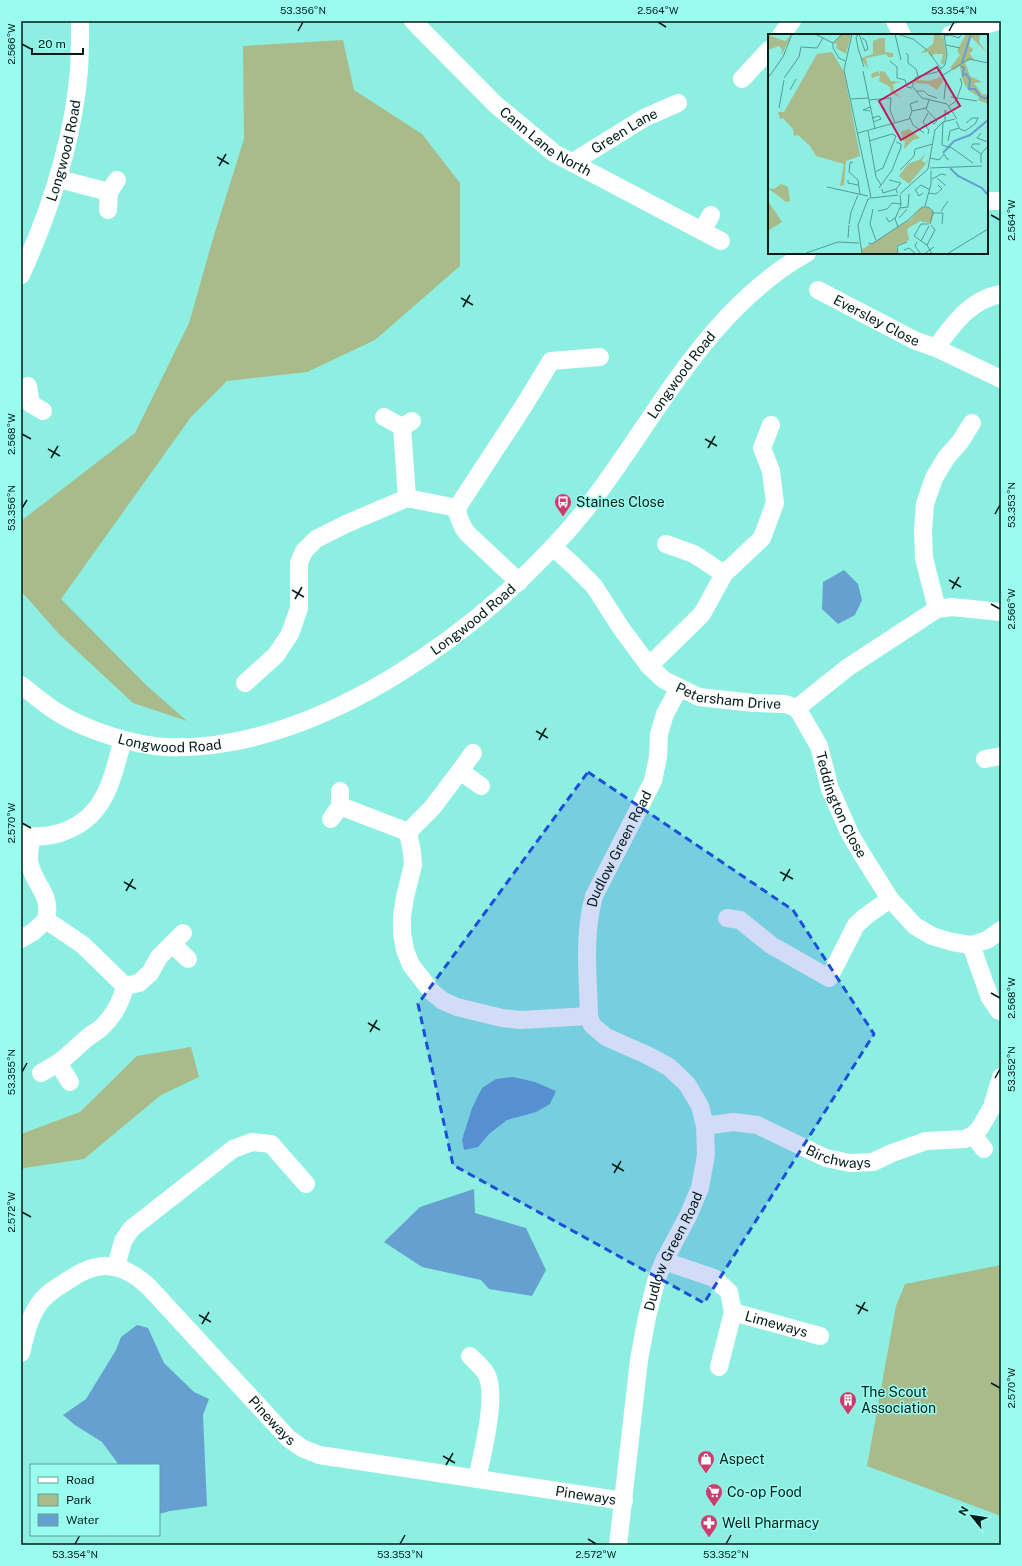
<svg xmlns="http://www.w3.org/2000/svg" width="1022" height="1566" font-family="'Public Sans',sans-serif">
<style>
.green{fill:#a9ba8b}
.water{fill:#65a0d0}
.lines{fill:none;stroke-linecap:round;stroke-linejoin:round}
.minor{stroke:#fff;stroke-width:18}
.marked{fill:#1d4ed8;fill-opacity:0.2;stroke:#1d4ed8;stroke-width:3;stroke-dasharray:8 5;stroke-linejoin:round}
.ticks{fill:none;stroke:#001c19;stroke-width:1.5}
.labels{text-anchor:middle;dominant-baseline:central;stroke-width:3;stroke-linejoin:round;paint-order:stroke}
.street-label{font-size:14px;fill:#001c19;stroke:#9afcef}
.poi-label{font-size:14px;fill:#001c19;stroke:#9afcef;text-anchor:start}
.inset-river{fill:none;stroke:#65a0d0;stroke-width:2}
.inset-road{fill:none;stroke:#559b92;stroke-width:1}
.view{fill:#c2185b;fill-opacity:0.15;stroke:#c2185b;stroke-width:2}
.inset-edge{fill:none;stroke:#001c19;stroke-width:2}
.neatline{fill:none;stroke:#001c19;stroke-width:1.5}
.ticks-label{font-size:10px;text-anchor:middle;fill:#001c19}
</style>
<rect width="100%" height="100%" fill="#8defe2"/>
<!-- green -->
<g class="green">
<polygon points="343,40 354,90 422,134 460,183 460,266 375,340 307,372 227,381 191,417 61,599 146,685 187,721 133,703 60,635 21,591 21,521 135,433 189,323 214,235 244,139 243,46"/>
<polygon points="191,1047 199,1077 161,1095 84,1159 24,1168 21,1173 21,1134 80,1112 137,1056"/>
<polygon points="1001,1265 1001,1516 867,1466 896,1306 905,1284"/>
</g>
<!-- water -->
<g class="water">
<polygon points="844,570 858,584 862,600 855,615 838,624 822,609 823,582"/>
<polygon points="513,1077 535,1082 556,1091 550,1104 536,1112 507,1120 489,1134 478,1147 464,1150 462,1140 472,1108 482,1088 496,1079"/>
<polygon points="474,1189 475,1213 526,1228 546,1270 532,1296 489,1289 481,1280 422,1267 384,1242 420,1207"/>
<polygon points="137,1325 148,1328 164,1363 194,1392 209,1399 203,1415 207,1506 170,1511 159,1514 159,1465 119,1465 102,1442 75,1425 63,1415 86,1399 116,1350 121,1337"/>
</g>
<g class="lines">
<!-- minor -->
<g class="minor">
<path id="s1" d="M413,21L495,104L554,153L702,231"/>
<polyline points="895,21 902,35"/>
<polyline points="781,35 792,21"/>
<polyline points="950,35 998,21"/>
<polyline points="742,79 769,50"/>
<path id="s2" d="M573,162L644,118L678,103"/>
<polyline points="59,179 109,192"/>
<polyline points="987,201 1001,201"/>
<polyline points="108,210 109,192 117,180"/>
<polyline points="711,215 702,231 721,241"/>
<path id="s3" d="M21,275C51,209 73,142 79,70C80,54 80,37 80,21"/>
<path id="s4" d="M818,290L914,340L936,348"/>
<path d="M1001,294C971,299 952,325 936,348L1001,379"/>
<polyline points="28,386 31,404 43,411"/>
<polyline points="384,417 402,427 412,421"/>
<polyline points="402,427 407,498"/>
<polyline points="666,544 694,554 724,574"/>
<path id="s5" d="M553,547L573,565L594,586L621,628L649,666L664,680L699,697L754,703L785,704L797,708L847,668L937,609L952,607L1001,612"/>
<path d="M519,582L467,533C461,525 458,518 457,508L523,407L551,361L600,357"/>
<polyline points="937,609 924,558 923,530 925,504 934,478 946,458 960,442 972,423"/>
<polyline points="649,666 702,614 724,574 762,538 775,503 771,471 762,448 771,425"/>
<polyline points="245,683 276,655 290,634 299,608 299,563 304,551 316,539 346,524 407,498 457,508"/>
<path id="s6" d="M21,685C33,694 44,704 57,712C85,730 132,745 166,747C318,754 495,623 586,509C655,421 705,310 807,253"/>
<path id="s7" d="M797,708L819,746L830,789L850,834L863,856L890,899L915,926L932,936L952,942L971,945L987,940L1001,930"/>
<polyline points="473,753 460,771 481,786"/>
<polyline points="985,759 1001,756"/>
<polyline points="460,771 432,808 408,832 412,852 413,865 405,897 402,916 402,933 405,950 411,965 432,992 443,1001 457,1007 502,1018 521,1020 589,1016"/>
<polyline points="340,806 408,832"/>
<polyline points="331,819 340,806 340,791"/>
<path d="M21,834C34,838 46,837 60,833C106,818 111,781 123,740"/>
<path d="M31,837C31,846 27,857 30,865C36,888 52,894 46,920L83,945L125,986"/>
<polyline points="727,918 740,920 771,945 829,978 856,925 866,916 890,899"/>
<polyline points="183,933 172,944 188,959"/>
<polyline points="21,939 33,932 46,920"/>
<polyline points="971,945 990,998 999,1011"/>
<path d="M58,1063C68,1056 76,1047 86,1039C90,1035 96,1032 101,1028C114,1016 121,1003 125,986L139,983L150,973L159,957L172,944"/>
<polyline points="41,1073 58,1063 70,1082"/>
<path id="s8" d="M705,1126L733,1122L757,1125L826,1158L850,1163L873,1162L892,1153L926,1141L965,1139L973,1135L980,1128L992,1107L1001,1077"/>
<polyline points="973,1135 984,1149"/>
<polyline points="664,1261 714,1278 729,1292 733,1312 719,1367"/>
<polyline points="116,1267 123,1241 131,1229 233,1149 252,1142 271,1144 306,1184"/>
<path id="s9" d="M733,1312L820,1336"/>
<path id="s10" d="M21,1353C25,1337 28,1321 37,1307C43,1296 54,1289 64,1283C87,1267 106,1259 132,1274C138,1277 144,1283 149,1287L288,1438L302,1448L319,1455L624,1501"/>
<path d="M470,1356C475,1361 481,1366 485,1372C499,1391 482,1455 477,1479"/>
<path id="s11" d="M618,1545L639,1360L647,1317L657,1278L664,1261L688,1216L700,1188L706,1155L705,1126L700,1106L687,1084L669,1067L647,1055L606,1037L592,1025L589,1016C588,976 583,935 594,896L653,781L658,757L659,734L665,714L679,688"/>
</g>
</g>
<!-- marked area -->
<path class="marked" d="M588,772L793,910L874,1034L704,1303L453,1165L418,1004Z"/>
<!-- ticks -->
<path class="ticks" d="M658,22L666,27M298,31L303,22M949,31L954,22M22,44L31,49M217,157L229,164M219,166L226,154M991,215L1000,220M461,298L473,305M463,307L470,295M22,434L31,439M705,439L717,446M708,448L715,436M48,449L60,456M51,458L58,446M22,508L27,500M995,514L1000,505M949,580L961,587M952,589L959,577M292,590L304,597M295,599L302,587M991,604L1000,609M536,731L548,738M539,740L546,728M22,823L31,828M780,872L793,879M783,881L790,869M124,882L136,889M126,891L133,879M991,993L1000,998M368,1023L380,1030M370,1032L377,1020M22,1072L27,1063M995,1078L1000,1069M612,1164L624,1171M614,1173L621,1161M22,1212L31,1217M856,1305L868,1311M858,1314L865,1302M199,1315L211,1322M202,1324L209,1312M991,1383L1000,1388M443,1456L455,1463M446,1465L453,1453M588,1539L596,1544M75,1544L80,1535M400,1544L405,1535M726,1544L731,1535"/>
<!-- icons -->
<defs>
<g id="bus-pin" transform="scale(0.9)"><path d="M0 17L-7.5 6A9.5 9.5 0 1 1 7.5 6Z" fill="#ca3d6c" stroke="#9afcef"/><path d="M-5-6H5V4H4V6H2V4H-2V6H-4V4H-5ZM-3.5-4V0h7V-4ZM-3.5 1.2v1.5H-2V1.2ZM2 1.2v1.5H3.5V1.2Z" fill="#fff"/></g>
<g id="building-pin" transform="scale(0.9)"><path d="M0 17L-7.5 6A9.5 9.5 0 1 1 7.5 6Z" fill="#ca3d6c" stroke="#9afcef"/><path d="M-4-6H4V6H1V3H-1V6H-4ZM-2.5-4.3h1.7v1.8h-1.7ZM.8-4.3h1.7v1.8H.8ZM-2.5-1h1.7V.8h-1.7ZM.8-1h1.7V.8H.8Z" fill="#fff"/></g>
<g id="shop-pin" transform="scale(0.9)"><path d="M0 17L-7.5 6A9.5 9.5 0 1 1 7.5 6Z" fill="#ca3d6c" stroke="#9afcef"/><path d="M-5-2.5h2.3a2.7 3.5 0 0 1 5.4 0H5L5.5 6h-11ZM-1.5-2.5h3a1.5 2.3 0 0 0-3 0Z" fill="#fff"/></g>
<g id="supermarket-pin" transform="scale(0.9)"><path d="M0 17L-7.5 6A9.5 9.5 0 1 1 7.5 6Z" fill="#ca3d6c" stroke="#9afcef"/><path d="M-6-5.5h2.5l.6 2H6L4.5 2H-2.5L-4.4-4H-6ZM-1.5 3.2a1.3 1.3 0 1 0 .1 0ZM3 3.2a1.3 1.3 0 1 0 .1 0Z" fill="#fff"/></g>
<g id="pharmacy-pin" transform="scale(0.9)"><path d="M0 17L-7.5 6A9.5 9.5 0 1 1 7.5 6Z" fill="#ca3d6c" stroke="#9afcef"/><path d="M-2-6h4v4h4v4h-4v4h-4v-4h-4v-4h4Z" fill="#fff"/></g>
</defs>
<g fill-rule="evenodd">
<use href="#bus-pin" x="563" y="502"/>
<use href="#building-pin" x="848" y="1400"/>
<use href="#shop-pin" x="706" y="1459"/>
<use href="#supermarket-pin" x="714" y="1492"/>
<use href="#pharmacy-pin" x="709" y="1523"/>
</g>
<g class="labels">
<!-- street labels -->
<g class="street-label">
<text stroke="none"><textPath href="#s2" startOffset="60">Green Lane</textPath></text>
<text stroke="none"><textPath href="#s1" startOffset="180">Cann Lane North</textPath></text>
<text stroke="none"><textPath href="#s3" startOffset="132">Longwood Road</textPath></text>
<text stroke="none"><textPath href="#s4" startOffset="66">Eversley Close</textPath></text>
<text stroke="none"><textPath href="#s6" startOffset="823">Longwood Road</textPath></text>
<text stroke="none"><textPath href="#s6" startOffset="500">Longwood Road</textPath></text>
<text stroke="none"><textPath href="#s5" startOffset="242">Petersham Drive</textPath></text>
<text stroke="none"><textPath href="#s6" startOffset="164">Longwood Road</textPath></text>
<text stroke="none"><textPath href="#s7" startOffset="107">Teddington Close</textPath></text>
<text stroke="none"><textPath href="#s11" startOffset="775">Dudlow Green Road</textPath></text>
<text stroke="none"><textPath href="#s8" startOffset="141">Birchways</textPath></text>
<text stroke="none"><textPath href="#s11" startOffset="301">Dudlow Green Road</textPath></text>
<text stroke="none"><textPath href="#s9" startOffset="45">Limeways</textPath></text>
<text stroke="none"><textPath href="#s10" startOffset="362">Pineways</textPath></text>
<text stroke="none"><textPath href="#s10" startOffset="691">Pineways</textPath></text>
</g>
<!-- poi labels -->
<g class="poi-label">
<text x="576" y="502">Staines Close</text>
<text x="861" y="1392">The Scout<tspan x="861" dy="16">Association</tspan></text>
<text x="719" y="1459">Aspect</text>
<text x="727" y="1492">Co-op Food</text>
<text x="722" y="1523">Well Pharmacy</text>
</g>
</g>
<!-- overview -->
<g transform="translate(768 34)">
<rect width="220" height="220" fill="#8defe2"/>
<path d="M24,0L13,22L14,15L11,12L0,16V1L17,7ZM74,0H83L78,20L68,14L69,10L66,9ZM166,0H173V4L175,0L178,20L176,31L173,29L175,20H166L163,23L160,18L152,19L165,10ZM198,0H212L211,8L219,19L203,3L201,12L205,15L204,18L201,19L206,25L197,28L202,42L214,48L206,49L214,60L220,61V70L210,66L211,63L200,56L194,45L192,32L186,36L182,34L192,21L189,17ZM112,4H117V18L125,19V23H120L118,20L98,24L100,35L93,24L105,20V7ZM64,18L76,38L92,122L78,127L76,151L72,152L76,130L48,122L42,112L30,101L26,102L25,95L15,84L12,85L10,78H16L49,20ZM110,37L112,40V37L117,38L123,47L133,48L125,50L126,57L133,64L123,59L122,53L111,47L112,41L104,44L103,40ZM173,43L175,47L169,56L160,50L148,49L146,56L148,46L161,47ZM141,95L152,104L145,106L136,115L137,107H135L133,98ZM157,119L154,127L157,129L160,125L157,131L141,150L131,142L140,130L153,125ZM13,150L20,153L22,167L18,168L0,154L6,155ZM0,167L14,188L0,197ZM160,173L166,179L164,187L161,189L152,187L139,195L141,206L128,212L130,220H94L93,216L143,185L152,174Z" fill="#a9ba8b"/>
<path class="inset-river" d="M194,29L203,0M193,32L196,34L195,41L198,40L202,46L201,55H207L213,63L220,65M175,119L186,107L202,101L220,86M182,134L190,142L214,154L220,161"/>
<path class="inset-road" d="M47,0L65,9M74,0L65,9V14L71,24L77,27M84,0L76,36L103,163L99,167M91,0L97,17L100,15L98,7L94,4M91,0L88,3L90,14L96,33M127,0L133,26M129,0L145,5L159,16M176,0L179,21L177,31L169,38L148,43L144,52L154,64L179,70L189,85M176,2L182,1L191,4L193,0M178,11L192,14M161,18L173,35M138,19L140,21V29L148,35L150,42M122,27L129,33V44L137,46L139,53L144,54M172,36L178,47L176,65M95,37L107,95M175,41L201,25L220,29M0,44L15,23L24,0M16,44L31,23L33,13L49,14L55,4M22,56L28,45M149,57H156L160,61L169,64M183,63L209,67M83,65L100,64M101,66L123,64L122,76L127,89M161,66L158,75L169,87L166,90L162,87M181,72L188,67L194,50L192,44M102,73L95,76L102,77M11,74L16,46M144,77L142,70L150,67M104,84L111,82L113,85L105,88M142,84L145,91L156,99M177,87V76L181,81M188,87L192,95L197,97L207,90L210,84H204L198,89M175,88L174,111L184,114L205,129M100,97L108,143L113,151M90,99L141,85L144,77L158,74M213,99L209,104L220,108M160,100L161,96L155,88L160,79M101,107L124,100L128,102L115,134L107,138M180,107L182,97L191,94M212,110H205L203,113L213,120M162,124L171,126L176,120L179,125H181M85,128L82,129L81,138L90,146L92,161M213,129V120L220,112M162,134L214,132M160,135L167,96L175,88L187,85M132,136L146,122L147,115L165,110M169,144L178,152M164,145L173,140L178,141M80,146V149L90,151M121,146L133,149L128,155L129,159M59,153L100,162M111,154L124,136L133,113V110L128,108M114,155L115,159L128,155M147,155L151,162L155,159M147,156L153,151L162,156M160,159L168,160L174,155L170,151M132,160L160,135M103,164L130,161M157,172L163,150V137M132,174L140,173L141,160M105,175L102,190L108,206M110,177L119,175L124,169L133,170M173,177L180,167M165,179H175L174,190M118,183L121,188L127,184M131,184L139,175M81,190L83,178L90,161M161,190H153L146,202L159,211L164,220M130,193L127,185L133,171L132,161M80,204L81,191M153,207L161,192M149,208L147,212L153,220M100,209L104,210L140,186L154,173H160L165,177L162,190M159,211L167,196L163,191M136,216L141,214L148,220M38,219L70,208L91,209M94,220L90,191L100,165M130,220L129,212L139,208M156,220L166,213M179,220L220,195"/>
<path class="view" d="M169,33L192,72L133,106L111,67Z"/>
<rect width="220" height="220" class="inset-edge"/>
</g>
<!-- border -->
<rect width="1022" height="1566" fill="none" stroke="#9afcef" stroke-width="44"/>
<!-- legend -->
<rect x="30" y="1464" width="130" height="72" fill="#9afcef" stroke="#5ca299"/>
<rect x="38" y="1477" width="20" height="6" fill="#ffffff" stroke="#5ca299"/>
<text x="66" y="1484" font-size="12" fill="#001c19">Road</text>
<rect x="38" y="1494" width="20" height="12" fill="#a9ba8b" stroke="#5ca299"/>
<text x="66" y="1504" font-size="12" fill="#001c19">Park</text>
<rect x="38" y="1514" width="20" height="12" fill="#65a0d0" stroke="#5ca299"/>
<text x="66" y="1524" font-size="12" fill="#001c19">Water</text>
<!-- north arrow -->
<g transform="translate(972 1516) rotate(300)" stroke="#9afcef" stroke-width="3" paint-order="stroke">
<path d="M0-3L7 15L0 10L-7 15Z" fill="#001c19"/>
<text y="-6" font-size="11" font-weight="bold" text-anchor="middle" fill="#001c19">N</text>
</g>
<!-- scale -->
<path d="M32 48v6h51v-6" fill="none" stroke="#001c19" stroke-width="2"/>
<text x="38" y="48" font-size="12" fill="#001c19" stroke="#9afcef" stroke-width="3" paint-order="stroke">20 m</text>
<rect x="22" y="22" width="978" height="1522" class="neatline"/>
<g class="ticks-label">
<text x="303" y="14">53.356°N</text>
<text x="658" y="14">2.564°W</text>
<text x="954" y="14">53.354°N</text>
<text transform="translate(11 44) rotate(-90)" y="4">2.566°W</text>
<text transform="translate(1011 220) rotate(-90)" y="4">2.564°W</text>
<text transform="translate(11 434) rotate(-90)" y="4">2.568°W</text>
<text transform="translate(1011 505) rotate(-90)" y="4">53.353°N</text>
<text transform="translate(11 508) rotate(-90)" y="4">53.356°N</text>
<text transform="translate(1011 609) rotate(-90)" y="4">2.566°W</text>
<text transform="translate(11 823) rotate(-90)" y="4">2.570°W</text>
<text transform="translate(1011 998) rotate(-90)" y="4">2.568°W</text>
<text transform="translate(1011 1069) rotate(-90)" y="4">53.352°N</text>
<text transform="translate(11 1072) rotate(-90)" y="4">53.355°N</text>
<text transform="translate(11 1212) rotate(-90)" y="4">2.572°W</text>
<text transform="translate(1011 1388) rotate(-90)" y="4">2.570°W</text>
<text x="75" y="1558">53.354°N</text>
<text x="400" y="1558">53.353°N</text>
<text x="596" y="1558">2.572°W</text>
<text x="726" y="1558">53.352°N</text>
</g>
</svg>
